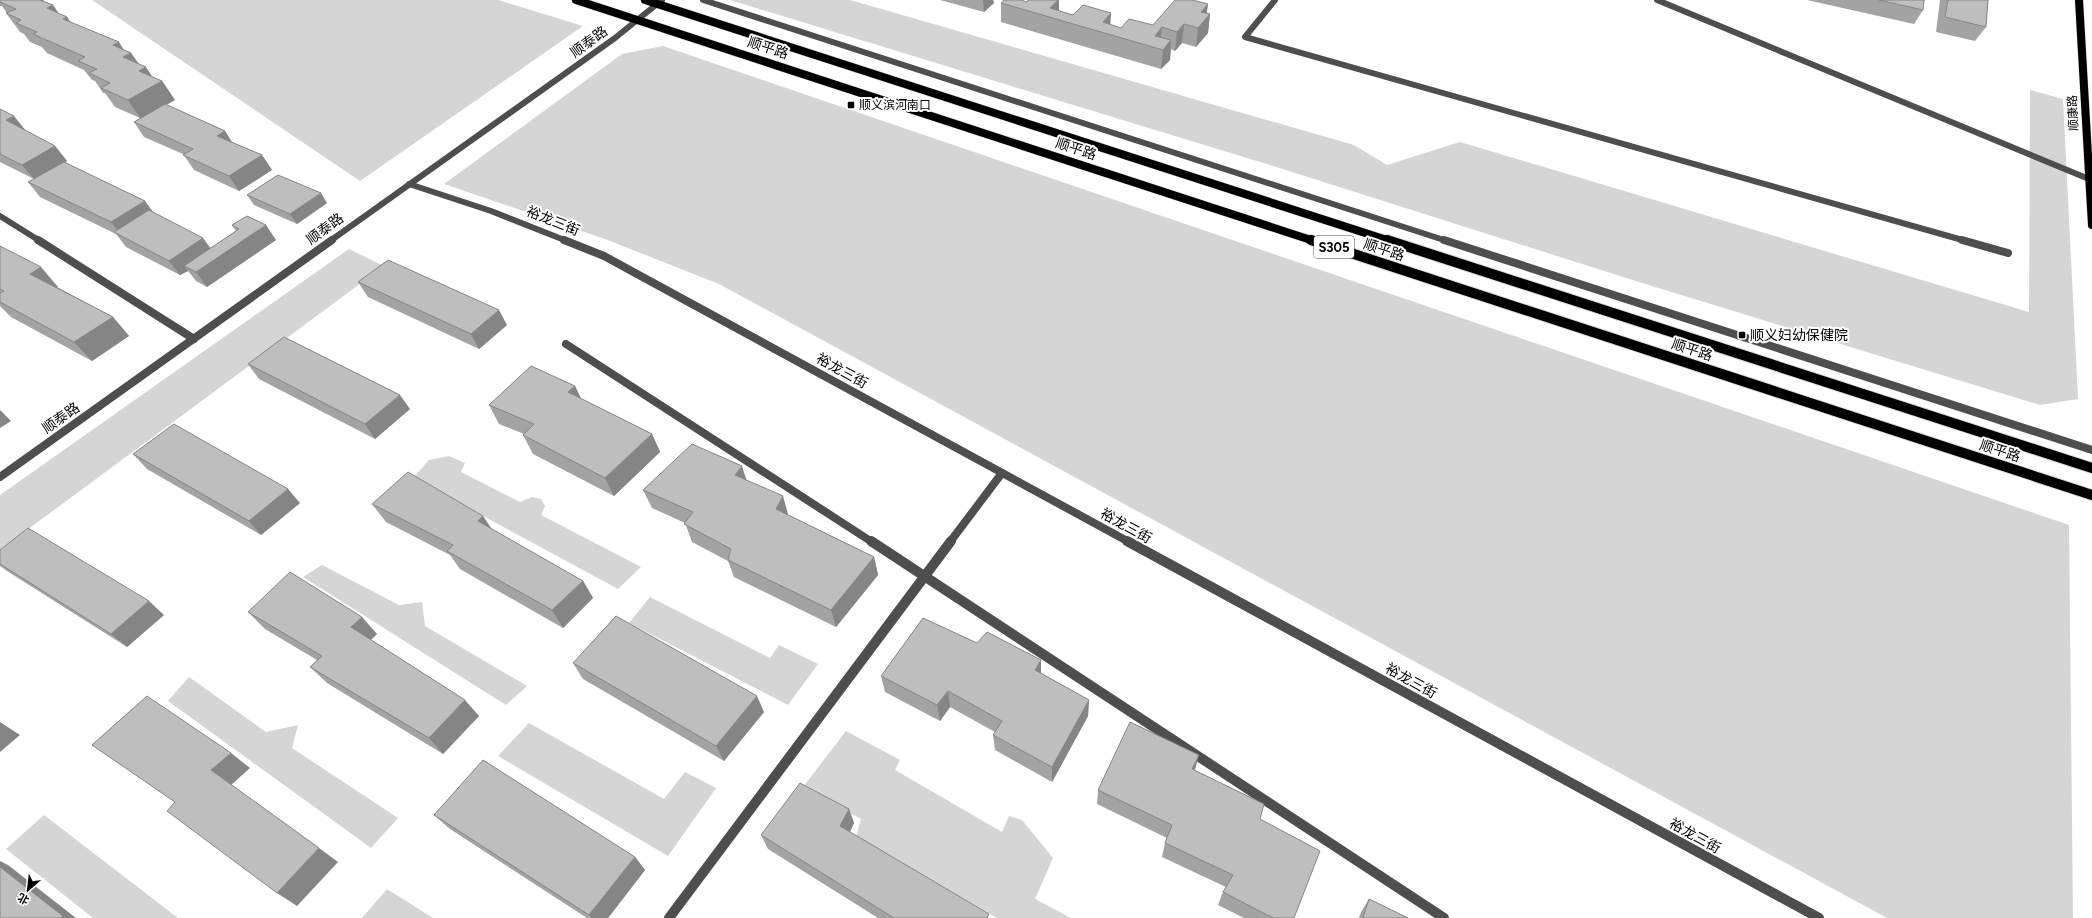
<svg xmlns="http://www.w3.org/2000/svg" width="2092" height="918" font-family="Figtree,'Noto Sans SC',sans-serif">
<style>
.green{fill:#d5d5d5}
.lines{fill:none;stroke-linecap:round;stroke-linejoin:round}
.primary-far1-casing{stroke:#dbdbdb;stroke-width:9}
.primary-casing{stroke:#dbdbdb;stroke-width:12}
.minor-far2{stroke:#4e4e4e;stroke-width:6}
.minor-far1{stroke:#4e4e4e;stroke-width:8}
.minor{stroke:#4e4e4e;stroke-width:10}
.tertiary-far1{stroke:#4e4e4e;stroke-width:6}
.tertiary{stroke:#4e4e4e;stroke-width:8}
.primary-far1{stroke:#000;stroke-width:8}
.primary{stroke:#000;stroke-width:10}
.wall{fill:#a3a3a3}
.shaded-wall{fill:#858585}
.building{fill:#bebebe;stroke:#858585}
.poi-dot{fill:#000;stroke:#fff;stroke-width:1.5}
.labels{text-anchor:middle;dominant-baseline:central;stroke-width:4;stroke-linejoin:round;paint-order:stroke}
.far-poi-label{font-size:12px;fill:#000;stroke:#fff;text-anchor:start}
.far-street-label{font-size:12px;fill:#000;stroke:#fff}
.shield{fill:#fff;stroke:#4c4c4c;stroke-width:1}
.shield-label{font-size:13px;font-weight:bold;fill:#000}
.street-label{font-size:14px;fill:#000;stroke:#fff}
.poi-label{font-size:14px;fill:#000;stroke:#fff;text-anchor:start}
</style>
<rect width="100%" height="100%" fill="#fff"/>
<!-- green -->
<g class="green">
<polygon points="92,0 498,0 583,26 360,181"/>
<polygon points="730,0 850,0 1354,145 1387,165 1460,142 2029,312 2030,90 2063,99 2078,399 2040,405 1639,282 1270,165"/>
<polygon points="663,46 2069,525 2073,918 1887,918 719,284 605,239 444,184 622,54"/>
<polygon points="349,249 384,266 0,550 0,495"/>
<polygon points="449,456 465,463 461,472 520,502 532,497 541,499 545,506 541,515 641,567 618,589 413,478 429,460"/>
<polygon points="322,565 399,605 422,602 425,626 527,686 506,705 303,577"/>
<polygon points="650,597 770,658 779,645 818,664 788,705 629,623"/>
<polygon points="189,677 266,732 298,725 292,748 398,818 371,848 168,701"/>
<polygon points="529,723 664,799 685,772 716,788 668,856 498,756"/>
<polygon points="846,731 900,760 895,770 1002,832 1009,816 1022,820 1053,858 1035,899 1071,918 997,918 856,837 861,819 803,787"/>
<polygon points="44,815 178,918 93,918 6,849"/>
<polygon points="387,889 433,918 362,918"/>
</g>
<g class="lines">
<!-- primary-far1 casing -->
<g class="primary-far1-casing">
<g id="primary-far1">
<polyline points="576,0 1314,241"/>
<polyline points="645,0 1390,241"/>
<polyline points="2079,0 2092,225"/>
</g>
</g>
<!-- primary casing -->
<g class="primary-casing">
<g id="primary">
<polyline points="1311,240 2092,495"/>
<polyline points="1387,240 2092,468"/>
</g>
</g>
<!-- minor-far2 -->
<g class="minor-far2">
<polyline points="703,0 1447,241"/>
<polyline points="1275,0 1245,37 1966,241"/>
<polyline points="1657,0 2089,179"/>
<polyline points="409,184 491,211 567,241"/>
<polyline points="0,216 40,241"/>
</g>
<!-- minor-far1 -->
<g class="minor-far1">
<polyline points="38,240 194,339"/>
<polyline points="564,240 604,256 1129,542"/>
<polyline points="1444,240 2092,450"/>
<polyline points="1962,240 2008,253"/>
<polyline points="566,344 872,542"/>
<polyline points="950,542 1002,473"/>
</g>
<!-- minor -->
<g class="minor">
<polyline points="871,541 1444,918"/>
<polyline points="1127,541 1819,918"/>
<polyline points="669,918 951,541"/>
</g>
<!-- tertiary-far1 -->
<polyline class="tertiary-far1" points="330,241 615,38 662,0"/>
<!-- tertiary -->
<polyline class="tertiary" points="0,477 332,240"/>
<!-- primary-far1 -->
<use href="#primary-far1" class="primary-far1"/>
<!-- primary -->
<use href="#primary" class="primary"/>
</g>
<!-- wall -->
<g class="wall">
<polygon points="0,0 43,0 44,2 53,5 58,13 67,17 70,22 124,50 131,53 139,64 152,77 162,81 175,100 166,105 225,131 232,142 262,155 272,170 239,191 194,170 183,154 144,137 134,122 140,118 115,107 105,93 103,93 95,81 92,80 84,70 47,53 42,47 30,42 24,34 20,32 6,13 7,13 2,6 0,6"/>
<polygon points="940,0 993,0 994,3 984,12"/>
<polygon points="1059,0 1059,11 1121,28 1153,25 1208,4 1206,13 1210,14 1208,33 1196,47 1182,43 1175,51 1171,49 1170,60 1161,69 1001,22 1001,3"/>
<polygon points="1807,0 1924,0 1923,10 1914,24"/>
<polygon points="1940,0 1988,0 1986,27 1975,41 1936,32"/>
<polygon points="0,109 26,131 55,146 67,161 65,162 154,213 210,248 236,231 232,225 276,240 207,287 196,281 188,271 180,275 126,247 116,234 40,197 28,182 34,179 0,162"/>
<polygon points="247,195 327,203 297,224 254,205"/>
<polygon points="0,246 58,287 57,287 113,317 129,336 92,361 11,317 0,306"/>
<polygon points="358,282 507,325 479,349 368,297"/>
<polygon points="248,364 410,409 375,439 259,379"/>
<polygon points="575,386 581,399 652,434 660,452 614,496 533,454 523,435 524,434 499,424 489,405"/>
<polygon points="133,454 300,503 261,535 147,469"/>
<polygon points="747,480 788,514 788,515 874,557 878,575 836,627 734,577 728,561 692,542 685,523 652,508 643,490"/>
<polygon points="372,504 483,516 492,530 583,581 593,598 563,628 460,569 450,555 386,522"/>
<polygon points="0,550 164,615 127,647 7,571 0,566"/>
<polygon points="248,612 377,634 371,640 479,716 443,754 327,683 310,667 317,660 265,629"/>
<polygon points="977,643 1041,660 1041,673 1089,700 1088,716 1052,782 995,750 993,735 995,732 950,707 940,721 885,692 881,676"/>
<polygon points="573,663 764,712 724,761 583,679"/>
<polygon points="1195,770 1260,819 1294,918 1244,918 1218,905 1223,892 1226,887 1162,857 1165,843 1167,838 1097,804 1098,790"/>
<polygon points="849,809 854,823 850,832 989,918 878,918 768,849 761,835"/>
<polygon points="434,815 635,857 645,870 608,918 587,918 450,829"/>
<polygon points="1369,899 1408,918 1359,918 1361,912"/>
</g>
<!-- shaded-wall -->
<g class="shaded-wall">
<polygon points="36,0 43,0 48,7 53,5 66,24"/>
<polygon points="983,0 993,0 994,3 984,12"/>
<polygon points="1058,0 1059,0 1059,18 1050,8"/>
<polygon points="1208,4 1206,19 1210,14 1208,33 1196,47 1198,28 1201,12"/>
<polygon points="1111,13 1110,32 1103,22"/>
<polygon points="67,17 80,36 63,19"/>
<polygon points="1184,24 1182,43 1175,51 1177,32"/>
<polygon points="1162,27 1160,46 1155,36"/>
<polygon points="1171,40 1170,60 1161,69 1163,50"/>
<polygon points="119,42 127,55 131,53 142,69 146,67 157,84 162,81 175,100 141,119 128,100 136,76 113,45"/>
<polygon points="14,116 26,131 6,120"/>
<polygon points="225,131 234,146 217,136"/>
<polygon points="55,146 67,161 35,180 22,165"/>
<polygon points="262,155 272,170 239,191 229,176"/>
<polygon points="321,193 327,203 297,224 290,214"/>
<polygon points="145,201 156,216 122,236 111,222"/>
<polygon points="266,225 276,240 207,287 196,272"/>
<polygon points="203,238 214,253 184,266 188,271 180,275 169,261"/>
<polygon points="41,267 58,287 48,293 30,274"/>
<polygon points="499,310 507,325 479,349 471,334"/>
<polygon points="113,317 129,336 92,361 74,342"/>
<polygon points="575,386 584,405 568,392"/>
<polygon points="400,395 410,409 375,439 365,424"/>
<polygon points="0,410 11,421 0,428"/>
<polygon points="652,434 660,452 614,496 605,478"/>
<polygon points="742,466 748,485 735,475"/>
<polygon points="288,489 300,503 261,535 249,521"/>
<polygon points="783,496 788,514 781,528 776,509"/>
<polygon points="483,516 495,534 478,521"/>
<polygon points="874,557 878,575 836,627 831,610"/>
<polygon points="583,581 593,598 563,628 552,610"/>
<polygon points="149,601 164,615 127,647 111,634"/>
<polygon points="362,617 377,634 366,644 351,627"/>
<polygon points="1041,660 1041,676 1035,670"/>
<polygon points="948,691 950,707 940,721 937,705"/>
<polygon points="757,696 764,712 724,761 716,746"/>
<polygon points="465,700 479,716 443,754 429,738"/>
<polygon points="1089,700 1088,716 1052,782 1052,767"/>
<polygon points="0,722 20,735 0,752"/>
<polygon points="231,753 250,768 231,785 211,770"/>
<polygon points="1199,755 1195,770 1192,769"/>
<polygon points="849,809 854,823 846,840 840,826"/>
<polygon points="319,848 338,862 297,906 277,893"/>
<polygon points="635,857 645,870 608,918 592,918 589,915"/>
<polygon points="0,861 8,865 76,918 61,918 0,867"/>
</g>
<!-- building -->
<g class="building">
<polygon points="0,0 40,0 53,5 47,8 67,17 63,19 119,42 113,45 131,53 123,57 146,67 139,71 162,81 128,100 101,88 110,83 89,73 97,69 78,61 85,57 33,34 37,32 16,23 21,20 6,13 16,9 0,2"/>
<polygon points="1004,0 1021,0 1027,2 1028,0 1058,0 1050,8 1073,15 1083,5 1111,13 1103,22 1121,28 1129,19 1153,25 1175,0 1192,0 1208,4 1201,12 1210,14 1198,28 1184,24 1177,32 1162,27 1155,36 1171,40 1163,50 1001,3"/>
<polygon points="1879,0 1924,0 1923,10"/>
<polygon points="1948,0 1988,0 1986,27 1945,17"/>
<polygon points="165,104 225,131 217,136 262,155 229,176 183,155 193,149 134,122"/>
<polygon points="0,109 14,116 6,120 55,146 22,165 0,154"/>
<polygon points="64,162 145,201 111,222 28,182"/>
<polygon points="278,175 321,193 290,214 247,195"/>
<polygon points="149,210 203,238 169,261 114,232"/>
<polygon points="247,216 266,225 196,272 184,266 239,229 232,225"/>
<polygon points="0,246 41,267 30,274 113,317 74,342 0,302 0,293 4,291 0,289"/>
<polygon points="388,260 499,310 471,334 358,282"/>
<polygon points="284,337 400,395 365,424 248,364"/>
<polygon points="531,366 575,386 568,392 652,434 605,478 523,435 534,424 489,405"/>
<polygon points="174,424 288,489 249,521 133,454"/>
<polygon points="692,444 742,466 735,475 783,496 776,509 874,557 831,610 728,560 731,549 684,524 693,512 643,490"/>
<polygon points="408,472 483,516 478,521 583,581 552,610 447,551 453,545 372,504"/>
<polygon points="28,528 149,601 111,634 0,564 0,550"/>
<polygon points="290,572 362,617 351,627 465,700 429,738 310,667 322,656 248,612"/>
<polygon points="616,616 757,696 716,746 573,663"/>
<polygon points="923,618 977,643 987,632 1041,660 1035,670 1089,700 1052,767 993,735 1002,721 948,691 937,705 881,676"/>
<polygon points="147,696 231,753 211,770 319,848 277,893 167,811 175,802 92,745"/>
<polygon points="1130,722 1199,755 1192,769 1264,804 1260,819 1320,851 1294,918 1273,918 1223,892 1233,875 1165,843 1172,825 1098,790"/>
<polygon points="483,760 635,857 589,915 434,815"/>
<polygon points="800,783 849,809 840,826 989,914 987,918 894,918 761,835"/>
<polygon points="0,867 63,916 61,918 0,918"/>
<polygon points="1369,899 1408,918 1363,918"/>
</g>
<!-- markers -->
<g class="poi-dot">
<rect x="847" y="101" width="8" height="8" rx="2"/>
<rect x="1738" y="331" width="8" height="8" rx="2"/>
</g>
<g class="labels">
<!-- far-poi labels -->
<g class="far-poi-label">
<text x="859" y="105">顺义滨河南口</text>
</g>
<!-- far-street labels -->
<g class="far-street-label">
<text transform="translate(2073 113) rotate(-93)">顺康路</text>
</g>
<!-- shield labels -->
<rect class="shield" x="1314" y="236" width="40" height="22" rx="3"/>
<g class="shield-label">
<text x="1334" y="247">S305</text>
</g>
<!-- street labels -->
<g class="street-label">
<text transform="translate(589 42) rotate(-36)">顺泰路</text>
<text transform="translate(768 48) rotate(18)">顺平路</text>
<text transform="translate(1076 149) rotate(18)">顺平路</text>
<text transform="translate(553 221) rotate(22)">裕龙三街</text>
<text transform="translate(325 229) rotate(-36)">顺泰路</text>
<text transform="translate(1384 250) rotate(18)">顺平路</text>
<text transform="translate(1692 350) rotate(18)">顺平路</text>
<text transform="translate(842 371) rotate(29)">裕龙三街</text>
<text transform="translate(61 418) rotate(-35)">顺泰路</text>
<text transform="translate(2000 451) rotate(18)">顺平路</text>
<text transform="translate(1126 526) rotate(29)">裕龙三街</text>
<text transform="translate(1411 681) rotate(29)">裕龙三街</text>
<text transform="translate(1695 836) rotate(29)">裕龙三街</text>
</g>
<!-- poi labels -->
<g class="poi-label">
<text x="1750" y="335">顺义妇幼保健院</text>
</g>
</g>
<!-- north arrow -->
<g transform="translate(28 890) rotate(208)" stroke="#ffffff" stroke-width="3" paint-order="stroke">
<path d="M0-3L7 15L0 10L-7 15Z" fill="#000000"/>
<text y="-6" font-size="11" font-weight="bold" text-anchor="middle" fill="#000000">北</text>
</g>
</svg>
